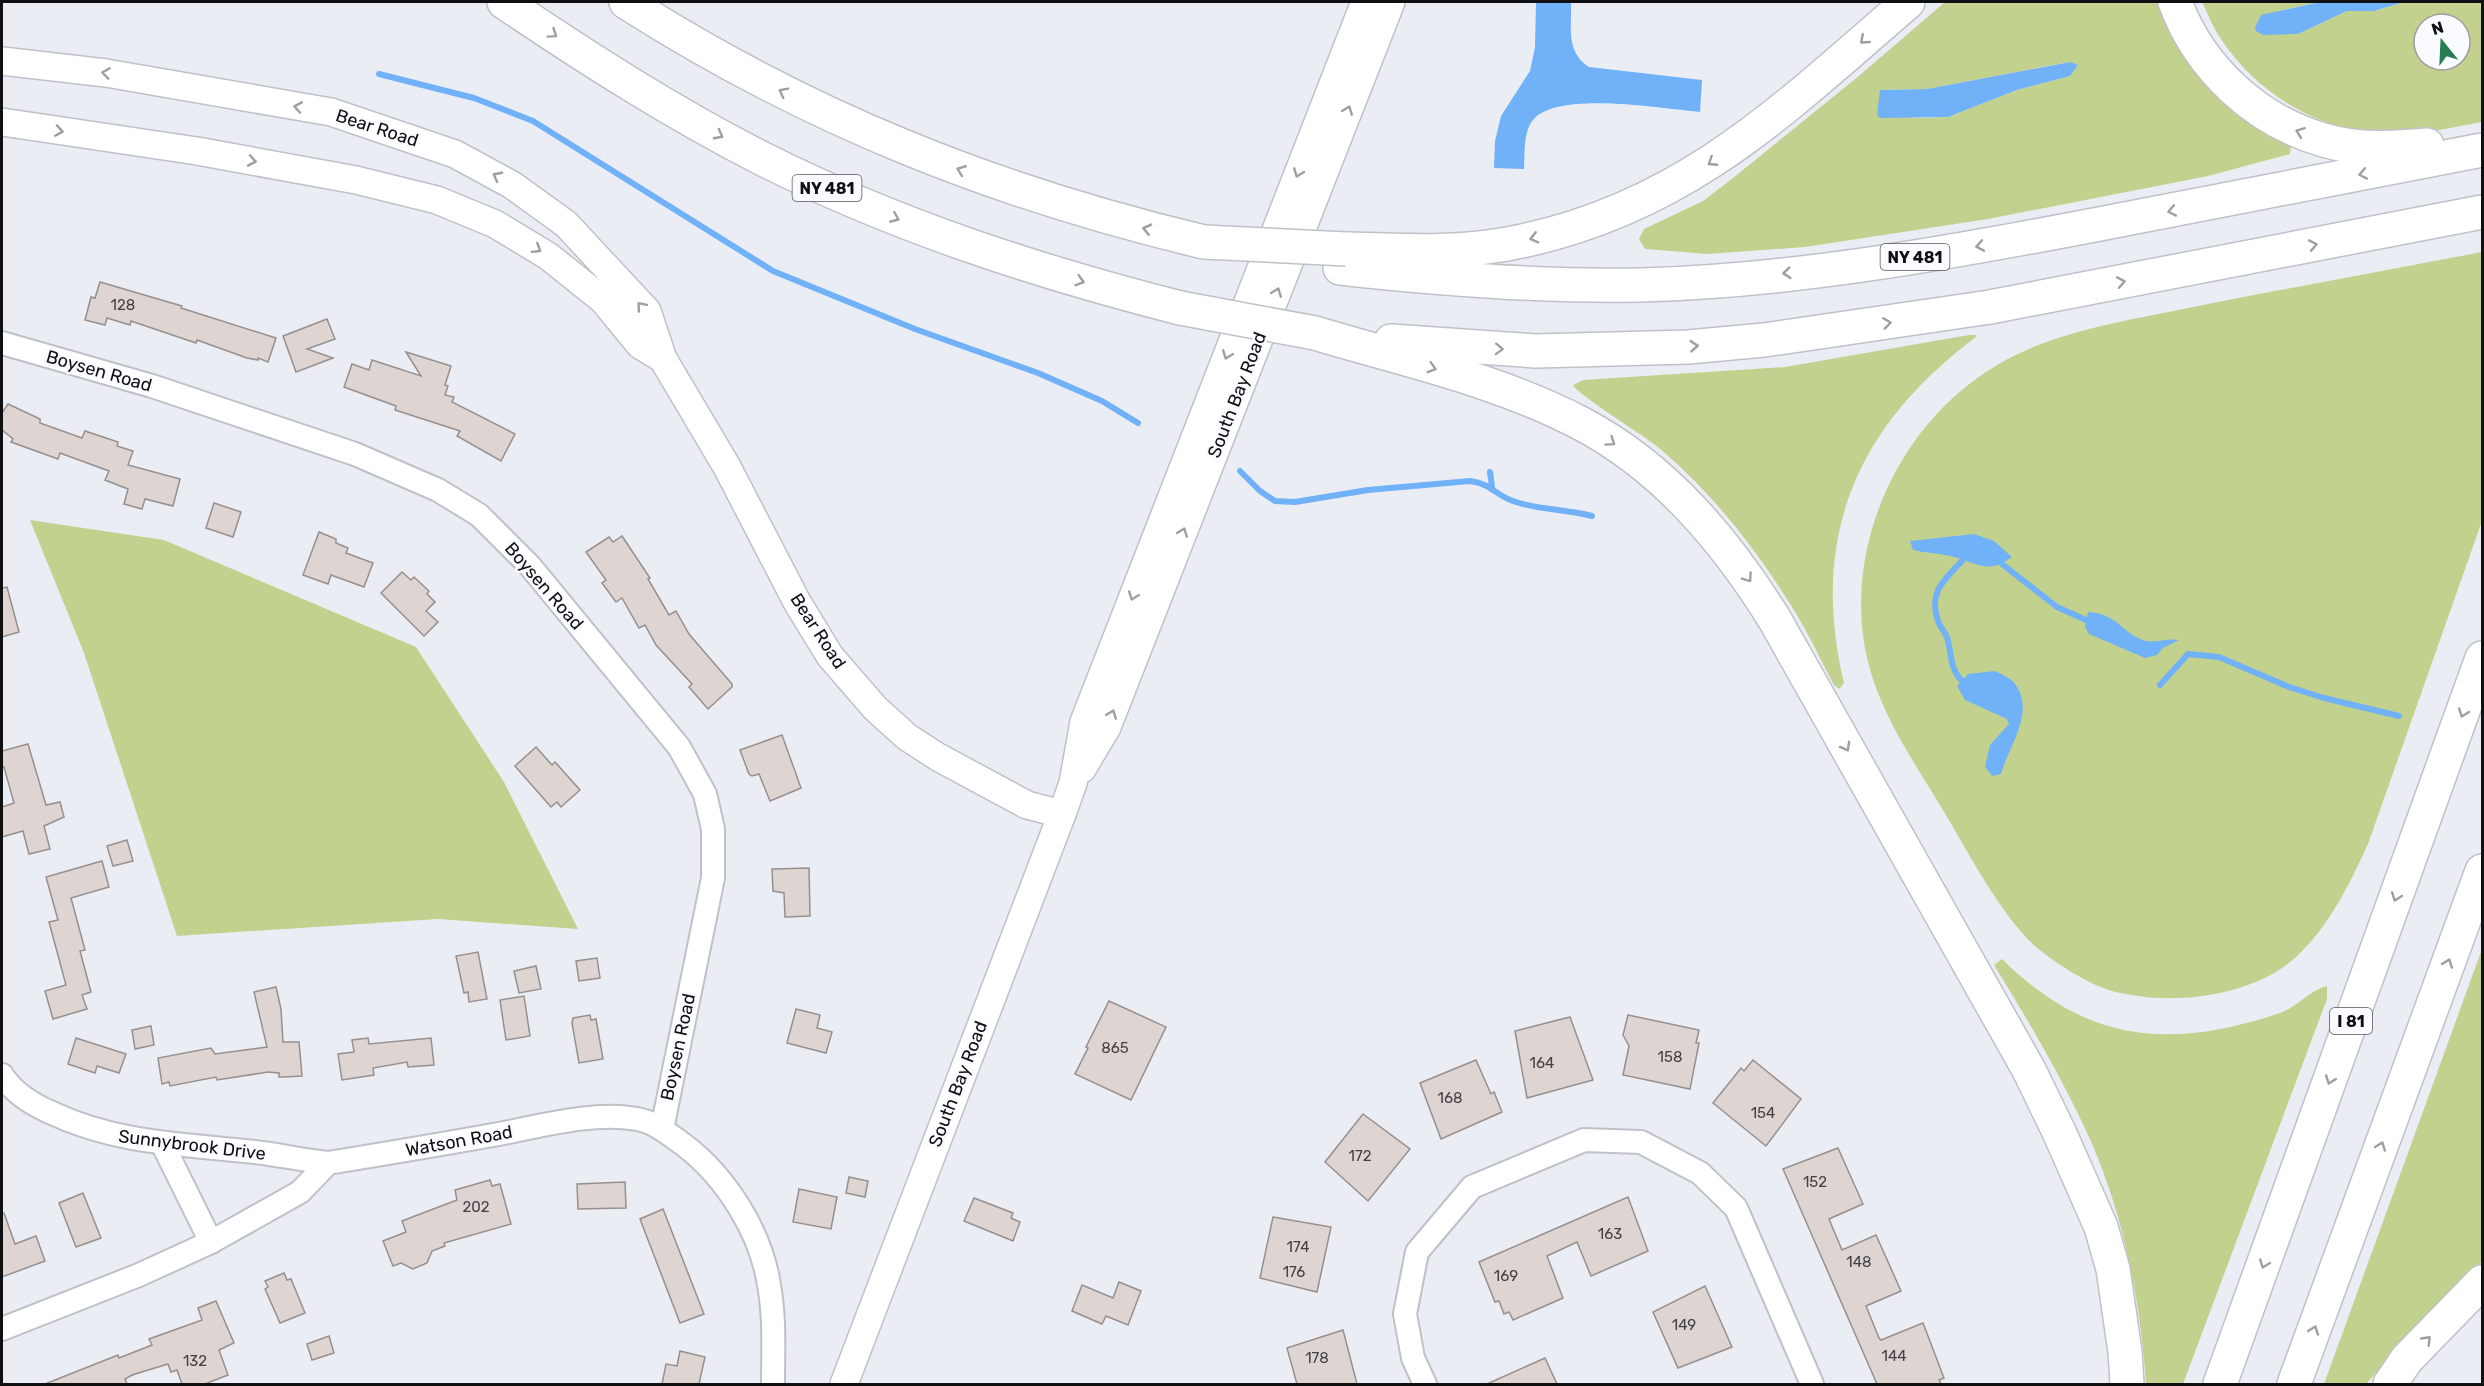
<svg xmlns="http://www.w3.org/2000/svg" width="2484" height="1386" font-family="Rubik,sans-serif">
<style>
.green{fill:#c2d28e;fill-rule:evenodd}
.water{fill:#71b1f8}
.lines{fill:none;stroke-linecap:round;stroke-linejoin:round}
.stream{stroke:#71b1f8;stroke-width:6}
.building{fill:#ded5d3;stroke:#978f8d;stroke-width:1.5}
.minor-casing{stroke:#bfc1c8;stroke-width:26}
.tertiary-casing{stroke:#bfc1c8;stroke-width:30}
.motorway-casing{stroke:#bfc1c8;stroke-width:36}
.minor{stroke:#fff;stroke-width:22}
.tertiary{stroke:#fff;stroke-width:27}
.motorway{stroke:#fff;stroke-width:33}
.motorway-bridge-casing{stroke:#bfc1c8;stroke-width:36;stroke-linecap:butt}
.motorway-bridge{stroke:#fff;stroke-width:33}
.oneway{stroke:#9f9fa0}
.labels{text-anchor:middle;dominant-baseline:central;stroke-width:5;stroke-linejoin:round;paint-order:stroke}
.number-label{font-size:15px;fill:#434142}
.shield{fill:#fafbfe;stroke:#565659;stroke-width:1.5}
.shield-label{font-size:16px;font-weight:bold;fill:#0f1012}
.street-label{font-size:18px;fill:#0f1012;stroke:#fafbfe}
</style>
<rect width="100%" height="100%" fill="#ebedf5"/>
<!-- green -->
<g class="green">
<path d="M1945,2H2161L2203,77L2242,117L2287,141L2291,146L2290,154L2208,176L1988,219L1805,247L1707,254L1645,249L1639,239L1644,229L1703,201L1733,178L1860,75ZM2069,62L2070,76L2017,90L1948,117L1914,118L1880,90L1927,89Z"/>
<path d="M2202,2H2320L2278,11L2298,34L2347,11H2374L2404,2H2482V122C2448,128 2403,139 2368,133C2308,124 2254,89 2221,39C2213,28 2208,14 2202,2ZM2424,24H2460V60H2424Z"/>
<path d="M2482,252V521L2368,844C2349,886 2322,941 2282,968C2236,999 2165,1005 2112,991C2086,983 2057,964 2036,947C2002,917 1969,854 1946,815C1918,768 1883,719 1869,666C1840,557 1893,433 1986,372C2044,333 2116,323 2183,309C2283,289 2383,271 2482,252Z"/>
<path d="M1969,335H1976V337C1857,426 1809,536 1844,683L1839,689L1834,685C1818,655 1804,624 1785,596C1750,541 1705,485 1654,444C1641,434 1577,394 1573,385L1583,380L1785,367Z"/>
<polygon points="30,520 164,540 416,647 504,782 578,929 438,919 177,936 84,653"/>
<polygon points="2482,949 2482,1262 2430,1312 2366,1384 2324,1384"/>
<path d="M2002,959C2087,1043 2170,1050 2280,1013C2297,1007 2310,990 2327,986V999L2183,1384H2146C2140,1296 2122,1205 2083,1124C2057,1069 2026,1017 1994,965Z"/>
</g>
<!-- water -->
<g class="water">
<path d="M1536,2H1571C1572,27 1565,51 1589,67L1702,80L1700,112C1664,109 1557,90 1533,120C1523,132 1525,154 1524,169L1494,168L1495,141L1501,116L1530,71L1535,47Z"/>
<polygon points="2320,2 2404,2 2374,11 2347,11 2298,34 2263,35 2256,31 2255,27 2261,15"/>
<polygon points="2070,62 2078,65 2070,76 2017,90 1948,117 1880,118 1877,115 1880,90 1927,89"/>
<path d="M1974,534L1994,541L2012,557C1986,576 1977,562 1950,556C1938,553 1925,553 1913,550L1910,541Z"/>
<path d="M2088,612C2120,614 2121,634 2146,641C2156,643 2168,638 2179,640L2163,648L2157,655L2145,658L2089,634L2085,627Z"/>
<path d="M1995,671C2001,674 2011,678 2015,684C2036,712 2009,745 2001,774L1992,776L1985,767L1990,745L2009,724L2007,719L1965,700L1957,686L1968,674Z"/>
</g>
<g class="lines">
<!-- stream -->
<g class="stream">
<polyline points="379,74 474,98 533,121 773,271 915,329 1038,373 1102,401 1138,423"/>
<path d="M1240,471L1260,491L1275,501L1295,502L1368,490L1470,481C1493,484 1495,496 1516,502C1540,510 1567,509 1592,516"/>
<polyline points="1490,472 1492,487"/>
<polyline points="2002,564 2057,607 2086,620"/>
<path d="M1962,681C1949,668 1952,653 1947,637C1945,632 1940,627 1938,621C1928,592 1944,580 1962,561"/>
<polyline points="2160,685 2188,654 2219,657 2289,687 2324,698 2399,716"/>
</g>
</g>
<!-- building -->
<g class="building">
<polygon points="100,282 182,306 181,308 276,338 268,362 258,358 258,360 247,358 197,340 196,343 131,321 130,325 107,318 105,325 85,320 91,297 95,298"/>
<polygon points="327,319 335,339 307,349 333,358 296,372 283,336"/>
<polygon points="406,352 451,366 445,385 448,386 445,395 454,397 452,402 515,434 501,461 457,436 460,431 395,410 396,406 344,387 352,364 369,370 372,360 421,376"/>
<polygon points="8,404 40,419 40,423 82,438 85,431 118,442 117,446 133,451 128,465 180,479 173,506 145,499 142,509 124,504 128,489 105,480 109,471 60,453 58,459 11,442 13,439 2,430 2,413"/>
<polygon points="214,503 241,512 233,537 206,528"/>
<polygon points="319,532 336,539 336,543 348,548 346,553 373,563 364,587 331,575 328,584 303,575"/>
<polygon points="622,536 650,578 648,579 669,615 676,611 689,634 732,684 732,687 708,709 689,687 692,684 656,645 645,625 639,628 622,598 616,602 602,583 606,580 586,552 609,537 613,542"/>
<polygon points="402,572 411,580 414,577 429,591 427,594 435,602 426,611 438,622 424,636 381,593"/>
<polygon points="7,587 19,632 2,637 2,588"/>
<polygon points="782,735 801,788 770,801 759,774 752,776 749,774 740,750"/>
<polygon points="28,744 46,805 60,802 64,817 44,826 50,849 29,854 23,831 2,837 2,807 14,803 4,767 2,768 2,751"/>
<polygon points="536,747 552,765 555,762 580,790 561,807 557,802 551,807 515,766"/>
<polygon points="127,840 133,861 113,866 107,846"/>
<polygon points="102,861 109,887 71,898 85,950 80,951 91,992 82,995 87,1009 53,1019 45,991 66,985 49,922 58,920 46,877"/>
<polygon points="809,868 810,916 785,917 784,893 773,891 772,869"/>
<polygon points="478,952 487,999 469,1002 468,992 464,993 456,956"/>
<polygon points="597,958 600,978 579,981 576,961"/>
<polygon points="536,966 541,989 519,993 514,971"/>
<polygon points="276,987 281,1009 283,1042 299,1042 302,1076 283,1077 279,1077 279,1073 268,1072 217,1080 216,1077 170,1086 169,1082 162,1084 158,1058 211,1048 215,1054 267,1047 254,992"/>
<polygon points="524,996 530,1036 506,1040 500,1000"/>
<polygon points="1109,1001 1166,1027 1131,1100 1075,1074 1088,1048 1086,1047"/>
<polygon points="796,1009 820,1015 817,1028 832,1032 826,1053 787,1043"/>
<polygon points="590,1015 591,1020 596,1019 603,1059 579,1063 572,1023 573,1018"/>
<polygon points="1628,1015 1699,1030 1696,1043 1699,1043 1690,1089 1623,1075 1629,1046 1623,1035"/>
<polygon points="1570,1017 1593,1080 1527,1098 1515,1031"/>
<polygon points="151,1026 154,1045 135,1049 132,1030"/>
<polygon points="76,1038 126,1054 119,1073 97,1066 95,1073 68,1064"/>
<polygon points="368,1038 369,1044 431,1038 434,1065 408,1067 407,1062 373,1068 374,1075 342,1080 338,1054 354,1052 352,1040"/>
<polygon points="1476,1060 1491,1094 1494,1092 1502,1112 1441,1139 1420,1083"/>
<polygon points="1753,1060 1801,1099 1766,1146 1713,1103 1741,1068 1744,1071"/>
<polygon points="1363,1114 1410,1149 1368,1201 1325,1162"/>
<polygon points="1838,1148 1863,1204 1829,1219 1842,1250 1876,1235 1901,1291 1866,1306 1879,1338 1881,1340 1923,1323 1944,1378 1939,1380 1941,1384 1877,1384 1821,1256 1783,1169"/>
<polygon points="849,1177 868,1181 865,1197 846,1193"/>
<polygon points="490,1180 492,1186 500,1184 511,1224 444,1243 445,1246 432,1251 427,1263 413,1269 401,1263 393,1266 383,1241 406,1232 402,1221 457,1200 455,1190"/>
<polygon points="625,1182 626,1208 578,1209 577,1184"/>
<polygon points="799,1189 837,1197 831,1229 793,1222"/>
<polygon points="83,1193 101,1238 76,1247 59,1203"/>
<polygon points="1628,1197 1648,1251 1591,1276 1577,1242 1547,1256 1563,1298 1513,1320 1509,1312 1504,1314 1499,1301 1495,1302 1479,1262"/>
<polygon points="974,1198 1013,1213 1011,1218 1020,1222 1013,1241 964,1221"/>
<polygon points="663,1209 704,1314 680,1323 640,1219"/>
<polygon points="2,1213 4,1213 15,1244 36,1236 45,1261 2,1277"/>
<polygon points="1273,1217 1331,1227 1317,1292 1260,1278"/>
<polygon points="284,1273 287,1280 291,1279 305,1313 280,1323 265,1289 268,1287 265,1281"/>
<polygon points="1119,1282 1141,1291 1128,1325 1106,1316 1102,1324 1072,1311 1082,1285 1113,1298"/>
<polygon points="1705,1286 1732,1347 1678,1368 1653,1312"/>
<polygon points="216,1301 234,1343 219,1350 228,1375 205,1384 182,1384 177,1370 171,1372 168,1364 132,1375 125,1379 127,1384 45,1384 118,1355 119,1358 152,1345 149,1339 202,1320 198,1308"/>
<polygon points="1343,1330 1357,1384 1297,1384 1287,1348"/>
<polygon points="329,1336 334,1353 312,1360 307,1344"/>
<polygon points="680,1351 705,1357 699,1384 662,1384 666,1364 677,1366"/>
<polygon points="1545,1358 1557,1384 1487,1384"/>
</g>
<g class="lines">
<!-- minor casing -->
<g class="minor-casing">
<g id="minor">
<polyline points="2,343 152,386 355,454 438,490 479,515 530,566 679,747 705,794 713,829 713,878 662,1129"/>
<path d="M2,1075C13,1092 33,1105 52,1113C118,1144 184,1144 255,1152C279,1155 303,1160 328,1163"/>
<polyline points="163,1145 211,1242"/>
<path d="M2,1329L139,1275L211,1242L300,1192L328,1163C383,1154 438,1145 493,1135C539,1127 590,1111 637,1119C655,1122 670,1135 684,1145C726,1177 761,1232 769,1285C775,1318 773,1351 773,1384"/>
<polyline points="1425,1384 1413,1358 1405,1314 1417,1252 1472,1187 1584,1140 1641,1142 1700,1173 1736,1208 1812,1384"/>
</g>
</g>
<!-- tertiary casing -->
<g class="tertiary-casing">
<g id="tertiary">
<polyline points="2,61 106,73 331,112 455,154 512,185 566,224 647,311 663,359 727,467 797,602 830,656 875,708 907,737 938,757 1027,805 1062,814"/>
<polyline points="2,122 197,151 356,180 437,200 495,224 548,256 603,300 640,345 663,359"/>
<polyline points="1082,769 1107,727 1391,2"/>
<polyline points="844,1384 1062,814 1073,783 1084,722 1365,2"/>
</g>
</g>
<!-- motorway casing -->
<g class="motorway-casing">
<g id="motorway">
<path d="M504,2C587,58 671,112 761,158C894,225 1035,271 1180,308"/>
<path d="M626,2C808,118 994,192 1204,242"/>
<path d="M2175,2C2200,69 2257,122 2327,141C2358,150 2395,148 2427,145"/>
<path d="M1349,249C1407,251 1465,254 1522,241C1687,206 1785,108 1908,2"/>
<path d="M1340,268C1440,279 1540,287 1641,285C1791,281 1942,254 2089,226C2220,201 2351,176 2482,150"/>
<path d="M1315,333C1404,360 1499,380 1582,424C1665,468 1726,541 1775,620L2029,1070L2060,1134L2101,1227L2113,1269L2125,1352L2127,1384"/>
<polyline points="1391,341 1536,351 1688,347 1764,340 1990,307 2482,212"/>
<polyline points="2220,1384 2482,658"/>
<polyline points="2294,1384 2482,871"/>
<polyline points="2390,1384 2407,1359 2482,1282"/>
</g>
</g>
<!-- minor -->
<use href="#minor" class="minor"/>
<!-- tertiary -->
<use href="#tertiary" class="tertiary"/>
<!-- motorway -->
<use href="#motorway" class="motorway"/>
<!-- motorway-bridge casing -->
<g class="motorway-bridge-casing">
<g id="motorway-bridge">
<polyline points="1204,242 1346,249"/>
<polyline points="1180,308 1315,333"/>
</g>
</g>
<!-- motorway-bridge -->
<use href="#motorway-bridge" class="motorway-bridge"/>
</g>
<!-- one-way arrows -->
<defs><path id="oneway-chevron" d="M-2-3.5L2.5 0L-2 3.5" fill="none" stroke-width="1.6" stroke-linecap="round" stroke-linejoin="round" transform="scale(1.5)"/></defs>
<g class="oneway">
<use href="#oneway-chevron" transform="translate(553 34) rotate(34)"/>
<use href="#oneway-chevron" transform="translate(1864 40) rotate(139)"/>
<use href="#oneway-chevron" transform="translate(106 73) rotate(-172)"/>
<use href="#oneway-chevron" transform="translate(783 92) rotate(-153)"/>
<use href="#oneway-chevron" transform="translate(298 107) rotate(-170)"/>
<use href="#oneway-chevron" transform="translate(1348 110) rotate(-69)"/>
<use href="#oneway-chevron" transform="translate(59 131) rotate(9)"/>
<use href="#oneway-chevron" transform="translate(2300 132) rotate(-159)"/>
<use href="#oneway-chevron" transform="translate(719 135) rotate(28)"/>
<use href="#oneway-chevron" transform="translate(252 161) rotate(10)"/>
<use href="#oneway-chevron" transform="translate(1712 162) rotate(147)"/>
<use href="#oneway-chevron" transform="translate(961 170) rotate(-158)"/>
<use href="#oneway-chevron" transform="translate(1298 173) rotate(111)"/>
<use href="#oneway-chevron" transform="translate(2363 174) rotate(169)"/>
<use href="#oneway-chevron" transform="translate(497 176) rotate(-152)"/>
<use href="#oneway-chevron" transform="translate(2172 211) rotate(169)"/>
<use href="#oneway-chevron" transform="translate(895 218) rotate(23)"/>
<use href="#oneway-chevron" transform="translate(1147 229) rotate(-167)"/>
<use href="#oneway-chevron" transform="translate(1534 238) rotate(166)"/>
<use href="#oneway-chevron" transform="translate(2313 245) rotate(-11)"/>
<use href="#oneway-chevron" transform="translate(1980 246) rotate(170)"/>
<use href="#oneway-chevron" transform="translate(537 249) rotate(32)"/>
<use href="#oneway-chevron" transform="translate(1787 273) rotate(174)"/>
<use href="#oneway-chevron" transform="translate(1080 281) rotate(16)"/>
<use href="#oneway-chevron" transform="translate(2121 282) rotate(-11)"/>
<use href="#oneway-chevron" transform="translate(1277 292) rotate(-69)"/>
<use href="#oneway-chevron" transform="translate(641 306) rotate(-130)"/>
<use href="#oneway-chevron" transform="translate(1887 323) rotate(-8)"/>
<use href="#oneway-chevron" transform="translate(1694 346) rotate(-4)"/>
<use href="#oneway-chevron" transform="translate(1499 349) rotate(2)"/>
<use href="#oneway-chevron" transform="translate(1227 355) rotate(111)"/>
<use href="#oneway-chevron" transform="translate(1432 368) rotate(17)"/>
<use href="#oneway-chevron" transform="translate(1611 442) rotate(34)"/>
<use href="#oneway-chevron" transform="translate(1183 532) rotate(-69)"/>
<use href="#oneway-chevron" transform="translate(1748 578) rotate(55)"/>
<use href="#oneway-chevron" transform="translate(1133 596) rotate(111)"/>
<use href="#oneway-chevron" transform="translate(2463 713) rotate(110)"/>
<use href="#oneway-chevron" transform="translate(1112 714) rotate(-69)"/>
<use href="#oneway-chevron" transform="translate(1846 747) rotate(61)"/>
<use href="#oneway-chevron" transform="translate(2396 897) rotate(110)"/>
<use href="#oneway-chevron" transform="translate(2448 963) rotate(-70)"/>
<use href="#oneway-chevron" transform="translate(2330 1080) rotate(110)"/>
<use href="#oneway-chevron" transform="translate(2381 1146) rotate(-70)"/>
<use href="#oneway-chevron" transform="translate(2264 1264) rotate(110)"/>
<use href="#oneway-chevron" transform="translate(2314 1330) rotate(-70)"/>
<use href="#oneway-chevron" transform="translate(2427 1340) rotate(-46)"/>
</g>
<g class="labels">
<!-- number labels -->
<g class="number-label">
<text x="123" y="305">128</text>
<text x="1115" y="1048">865</text>
<text x="1670" y="1057">158</text>
<text x="1542" y="1063">164</text>
<text x="1450" y="1098">168</text>
<text x="1763" y="1113">154</text>
<text x="1360" y="1156">172</text>
<text x="1815" y="1182">152</text>
<text x="476" y="1207">202</text>
<text x="1610" y="1234">163</text>
<text x="1298" y="1247">174</text>
<text x="1859" y="1262">148</text>
<text x="1294" y="1272">176</text>
<text x="1506" y="1276">169</text>
<text x="1684" y="1325">149</text>
<text x="1894" y="1356">144</text>
<text x="1317" y="1358">178</text>
<text x="195" y="1361">132</text>
</g>
<!-- shield labels -->
<g class="shield">
<rect x="792.5" y="175" width="69" height="26" rx="4.5"/>
<rect x="1880.5" y="244" width="69" height="26" rx="4.5"/>
<rect x="2330" y="1008" width="42" height="26" rx="4.5"/>
</g>
<g class="shield-label">
<text x="827" y="188">NY 481</text>
<text x="1915" y="257">NY 481</text>
<text x="2351" y="1021">I 81</text>
</g>
<!-- street labels -->
<g class="street-label">
<text transform="translate(377 128) rotate(18)">Bear Road</text>
<text transform="translate(99 371) rotate(16)">Boysen Road</text>
<text transform="translate(1237 395) rotate(-69)">South Bay Road</text>
<text transform="translate(544 586) rotate(49)">Boysen Road</text>
<text transform="translate(818 631) rotate(57)">Bear Road</text>
<text transform="translate(678 1047) rotate(-78)">Boysen Road</text>
<text transform="translate(958 1084) rotate(-69)">South Bay Road</text>
<text transform="translate(459 1141) rotate(-10)">Watson Road</text>
<text transform="translate(192 1145) rotate(7)">Sunnybrook Drive</text>
</g>
</g>
<!-- border -->
<rect width="2484" height="1386" fill="none" stroke="#0f1012" stroke-width="6"/>
<!-- north arrow -->
<g transform="translate(2442 42) rotate(342)"><circle r="28" fill="#fafbfe" stroke="#9c9da0" stroke-width="1.5"/>
<path d="M0-4.5L10 22L0 15L-10 22Z" fill="#277e52"/>
<text y="-9" font-size="16" font-weight="bold" text-anchor="middle" fill="#0f1012">N</text>
</g>
</svg>
